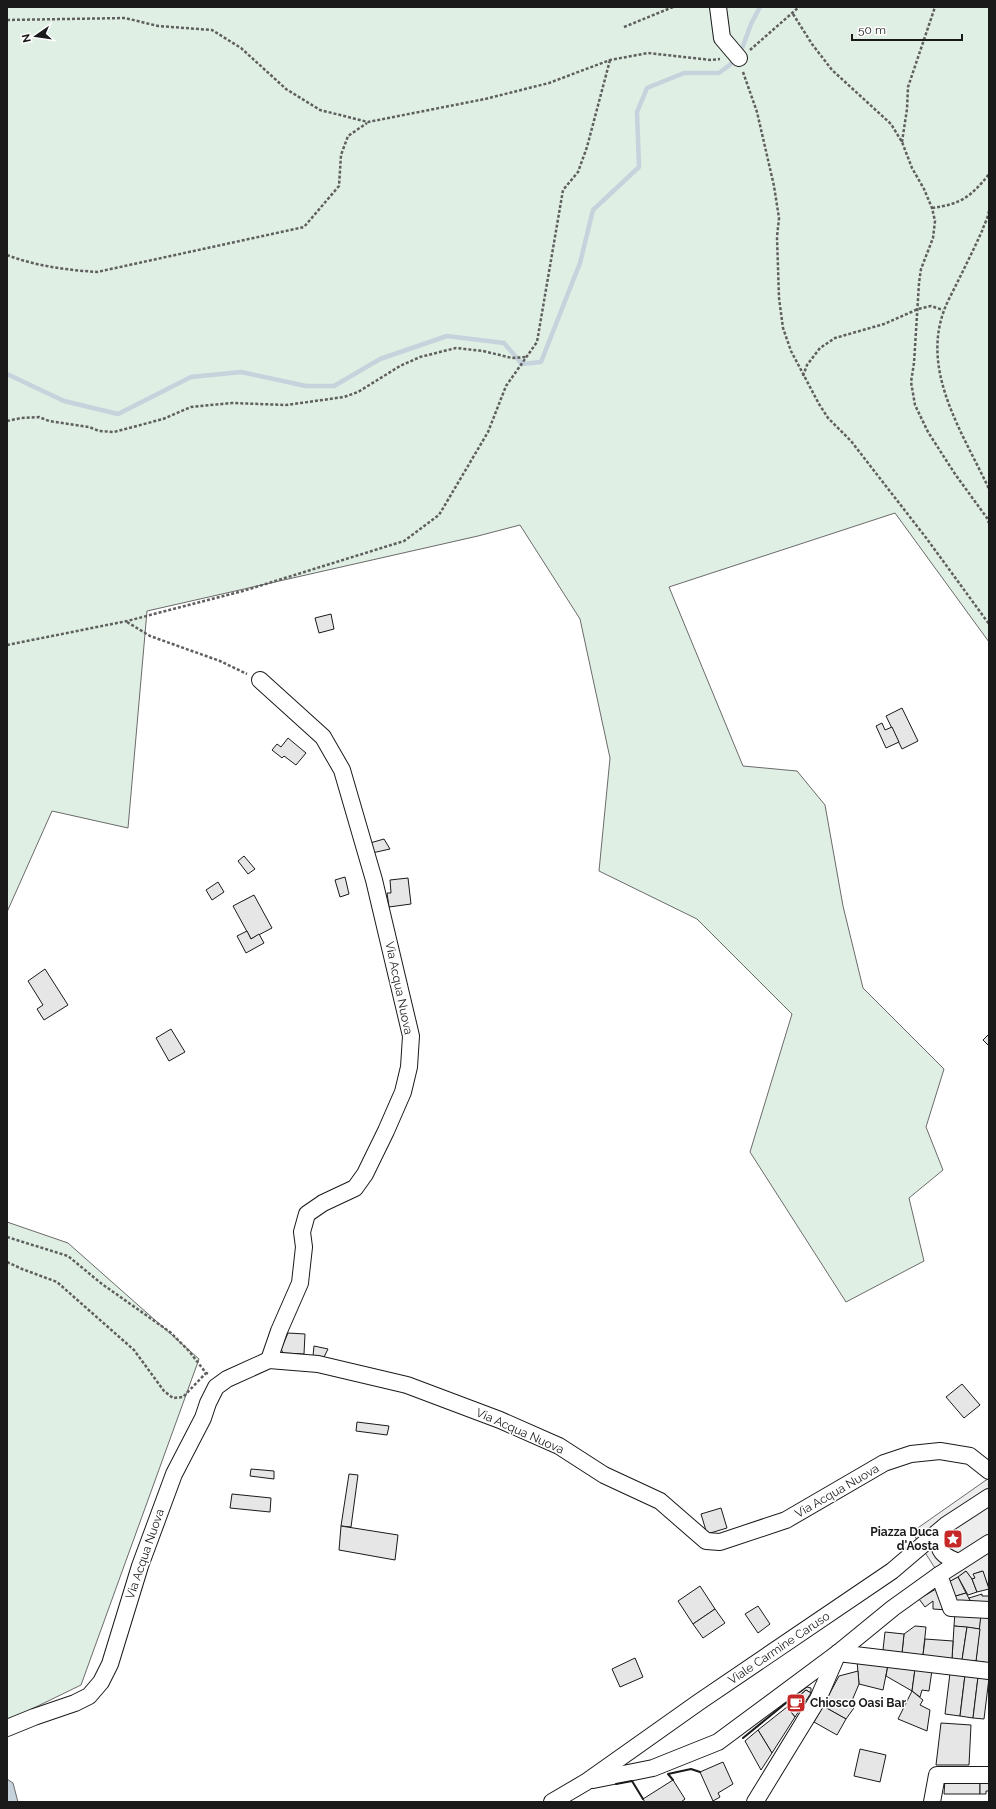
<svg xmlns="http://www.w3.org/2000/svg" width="996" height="1809" font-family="Raleway,sans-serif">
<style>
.green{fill:#e0efe3;stroke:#6a6a6a}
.parking{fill:#ededed;stroke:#6a6a6a}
.water{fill:#c6d2dc;stroke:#6a6a6a}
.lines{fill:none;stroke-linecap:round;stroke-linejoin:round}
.stream{stroke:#c6d2dc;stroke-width:4.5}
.building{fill:#e6e6e6;stroke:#1a1a1a}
.minor-casing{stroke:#1a1a1a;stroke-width:18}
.path{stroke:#5f5f5f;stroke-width:2.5;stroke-dasharray:3 2;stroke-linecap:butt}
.minor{stroke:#fff;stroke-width:16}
.wall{stroke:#1a1a1a;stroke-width:2}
.labels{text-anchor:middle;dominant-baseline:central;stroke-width:3;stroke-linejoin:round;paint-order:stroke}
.street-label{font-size:12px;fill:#1a1a1a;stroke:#fff}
.poi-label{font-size:12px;font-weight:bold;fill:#1a1a1a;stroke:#fff;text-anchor:end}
</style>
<rect width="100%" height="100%" fill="#fff"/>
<!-- green -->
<g class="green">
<polygon points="7,7 989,7 989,642 895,513 669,587 743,766 797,771 825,805 843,906 863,988 944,1069 926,1127 943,1170 909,1198 924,1261 846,1302 750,1152 792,1014 697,919 599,871 610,758 580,619 520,525 478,536 147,611 128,828 52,811 7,912"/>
<polygon points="7,1222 68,1243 199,1359 81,1685 7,1721"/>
</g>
<!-- parking -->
<polygon class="parking" points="989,1478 989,1587 982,1571 974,1574 975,1578 972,1579 966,1571 958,1577 945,1584 912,1532"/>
<!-- water -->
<polygon class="water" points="7,1779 13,1783 18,1802 7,1802"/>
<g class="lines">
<!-- stream -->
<g class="stream">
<polyline points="740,54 751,24 760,7"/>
<polyline points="7,374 64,401 118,414 191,377 241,372 306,386 334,386 380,359 447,336 504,343 522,364 541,362 580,263 593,210 639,167 637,112 647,88 684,73 719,73 736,60"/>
</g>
</g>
<!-- building -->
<g class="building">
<polygon points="331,614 334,629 319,633 315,618"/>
<polygon points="902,708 918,741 902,749 886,716"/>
<polygon points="882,723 885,730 892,727 899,742 886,748 876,726"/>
<polygon points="288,738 306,753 296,765 284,756 282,758 272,750 277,744 281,747"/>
<polygon points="384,839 390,849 372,853 370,843"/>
<polygon points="244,856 255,869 248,874 238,861"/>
<polygon points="345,877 349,894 340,897 335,880"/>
<polygon points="408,878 411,904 389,907 387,893 391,893 390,880"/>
<polygon points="218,882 224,892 212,900 206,890"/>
<polygon points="254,895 272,928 251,939 233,906"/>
<polygon points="247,931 251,939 259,934 264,943 246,953 237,936"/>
<polygon points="45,969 68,1005 44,1020 37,1009 43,1005 28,981"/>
<polygon points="171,1029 185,1052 169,1061 156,1038"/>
<polygon points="989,1034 989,1046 983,1040"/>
<polygon points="288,1333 305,1334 304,1354 283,1353 281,1349"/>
<polygon points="314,1346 328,1349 324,1357 313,1356"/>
<polygon points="962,1384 980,1405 964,1418 946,1397"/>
<polygon points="357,1422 389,1426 387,1435 356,1431"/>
<polygon points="251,1469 274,1471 274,1479 250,1476"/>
<polygon points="349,1474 358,1475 351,1527 341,1526"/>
<polygon points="232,1494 271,1498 270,1512 230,1508"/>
<polygon points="721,1508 727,1528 707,1534 701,1514"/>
<polygon points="341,1526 398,1535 395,1560 339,1550"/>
<polygon points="966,1571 972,1579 977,1592 968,1595 958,1577"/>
<polygon points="983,1571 989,1589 977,1592 972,1579 975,1578 973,1574"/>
<polygon points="958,1577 966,1593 949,1598 945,1584"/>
<polygon points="700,1586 715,1609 693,1624 678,1601"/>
<polygon points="941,1586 948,1610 933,1609 933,1601 925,1607 919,1599"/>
<polygon points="966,1593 972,1604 952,1604 949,1598"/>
<polygon points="982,1594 982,1596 989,1596 989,1605 972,1604 969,1598"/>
<polygon points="758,1606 770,1624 758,1633 745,1614"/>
<polygon points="715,1609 725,1623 703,1638 693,1624"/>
<polygon points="955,1612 981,1614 980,1629 954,1626"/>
<polygon points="981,1614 989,1615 989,1663 976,1661"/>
<polygon points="915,1626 926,1627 923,1655 902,1653 904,1634"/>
<polygon points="954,1626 967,1627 962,1660 952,1659"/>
<polygon points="967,1627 980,1629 976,1661 962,1660"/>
<polygon points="885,1632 904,1634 902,1653 883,1650"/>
<polygon points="925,1639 953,1641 952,1659 923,1655"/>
<polygon points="635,1658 643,1677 620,1687 612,1669"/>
<polygon points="857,1661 888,1665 883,1690 859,1684"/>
<polygon points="888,1665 915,1669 912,1691 886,1676"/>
<polygon points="915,1669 932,1670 929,1691 922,1690 920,1697 912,1691"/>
<polygon points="858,1671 859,1684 851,1703 856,1705 846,1719 823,1706 839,1676"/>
<polygon points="950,1673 965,1675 960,1716 945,1714"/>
<polygon points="965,1675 978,1677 973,1718 960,1716"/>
<polygon points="978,1677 989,1678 984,1719 973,1718"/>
<polygon points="807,1687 811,1688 811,1693 806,1690 788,1705 786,1703"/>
<polygon points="806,1690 811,1693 795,1717 787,1707"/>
<polygon points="912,1691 923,1700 920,1705 930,1710 927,1731 898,1719"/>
<polygon points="823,1706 846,1719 837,1735 814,1722"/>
<polygon points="787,1707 795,1717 772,1753 758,1730"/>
<polygon points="941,1723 971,1725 969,1765 936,1765"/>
<polygon points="758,1730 772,1753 761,1770 745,1741"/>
<polygon points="860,1749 886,1755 880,1782 854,1776"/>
<polygon points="723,1762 733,1784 718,1793 720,1797 713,1801 700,1772"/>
<polygon points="945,1779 980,1779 980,1794 944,1794"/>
<polygon points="980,1779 989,1779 989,1791 986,1791 986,1794 980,1794"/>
<polygon points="673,1780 685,1799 681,1802 645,1802 643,1799"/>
</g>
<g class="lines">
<!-- minor casing -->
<g class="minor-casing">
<g id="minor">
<polyline points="718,7 722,38 739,58"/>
<polyline points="260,680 323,737 342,770 374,880 411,1036 409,1067 403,1092 386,1131 365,1174 355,1188 323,1203 307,1214 302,1232 304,1247 300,1283 279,1331 269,1360"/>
<path d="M936,1534C939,1552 942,1556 959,1562"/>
<polyline points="939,1575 951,1608 989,1610"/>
<polyline points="7,1728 34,1717 75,1703 89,1696 101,1682 110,1664 140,1566 174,1474 203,1418 208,1403 216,1387 227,1379 269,1360 318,1364 407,1385 500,1420 559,1446 604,1475 660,1501 706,1541 720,1542 786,1520 884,1463 911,1454 940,1451 970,1456 989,1471"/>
<polyline points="593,1780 653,1768 718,1742 838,1653 893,1608 939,1575 989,1543"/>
<polyline points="552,1802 586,1782 699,1702 892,1571 946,1525 989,1497"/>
<polyline points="755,1802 818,1699 838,1653 989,1671"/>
<polyline points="932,1802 937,1775 989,1775"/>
</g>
</g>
<!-- path -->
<g class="path">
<polyline points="793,14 812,44 832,70 891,124 902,142 912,168 924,189 932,208 935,221 933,238 921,269 919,283 914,363 911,382 915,405 928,432 955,474 987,518 989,523"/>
<polyline points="7,20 125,18 158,26 212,30 241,48 286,89 320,110 368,122 485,99 549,83 610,60 648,53 711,60 720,59"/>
<polyline points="624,27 673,7"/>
<polyline points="750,50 799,7"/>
<polyline points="743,72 757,112 774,186 779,218 777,237 779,298 783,328 791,351 819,404 828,418 851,441 927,539 989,624"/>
<polyline points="902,142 907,109 908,87 935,7"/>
<path d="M932,208C961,204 971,197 989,174"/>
<path d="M989,211C988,218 984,225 982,231C972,253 961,275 950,297C915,364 961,429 989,489"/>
<path d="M7,255C35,266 67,270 97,272L304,227L339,186L341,155L348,136L367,123"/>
<polyline points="803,376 807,365 820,348 835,338 884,324 918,309 931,306 943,310"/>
<polyline points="7,421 21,418 39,417 49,421 89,427 99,431 114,432 163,419 191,407 232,403 286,405 344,397 358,392 400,366 420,357 456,348 483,351 512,358 526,357"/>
<polyline points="127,622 150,636 220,661 247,674"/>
<polyline points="7,645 127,621 243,591 404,541 439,515 488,432 506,386 537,342 563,190 578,172 587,147 610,60"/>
<polyline points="7,1237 68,1256 102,1284 170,1332 189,1351 206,1373 209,1374"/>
<polyline points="7,1262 22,1269 57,1282 134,1350 164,1391 173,1398 183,1397 206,1373"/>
</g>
<!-- minor -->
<use href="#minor" class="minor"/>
<!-- wall -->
<g class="wall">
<polyline points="743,1738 786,1703"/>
<polyline points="673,1780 668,1774 691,1769 700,1772"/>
<polyline points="616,1784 632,1781 643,1799"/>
</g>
</g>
<!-- icons -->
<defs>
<g id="sight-square" transform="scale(1)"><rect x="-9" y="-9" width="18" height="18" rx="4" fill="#c62828" stroke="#fff"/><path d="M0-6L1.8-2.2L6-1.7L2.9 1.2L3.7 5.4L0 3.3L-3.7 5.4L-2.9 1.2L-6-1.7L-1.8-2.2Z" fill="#fff"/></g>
<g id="cafe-square" transform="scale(1)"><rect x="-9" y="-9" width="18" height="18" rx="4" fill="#c62828" stroke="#fff"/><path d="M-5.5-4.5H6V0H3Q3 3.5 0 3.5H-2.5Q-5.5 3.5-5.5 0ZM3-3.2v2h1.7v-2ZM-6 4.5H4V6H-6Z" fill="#fff"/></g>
</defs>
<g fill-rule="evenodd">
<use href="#sight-square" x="953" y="1539"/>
<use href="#cafe-square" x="796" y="1703"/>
</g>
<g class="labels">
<!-- street labels -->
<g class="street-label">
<text transform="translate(399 988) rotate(78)">Via Acqua Nuova</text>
<text transform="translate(520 1431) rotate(24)">Via Acqua Nuova</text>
<text transform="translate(837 1491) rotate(-30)">Via Acqua Nuova</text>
<text transform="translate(145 1554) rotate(-71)">Via Acqua Nuova</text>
<text transform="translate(779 1648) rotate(-34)">Viale Carmine Caruso</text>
</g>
<!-- poi labels -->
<g class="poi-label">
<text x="939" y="1532">Piazza Duca<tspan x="939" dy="14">d'Aosta</tspan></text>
<text x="810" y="1703" text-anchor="start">Chiosco Oasi Bar</text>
</g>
</g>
<!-- border -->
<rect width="996" height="1809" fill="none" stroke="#1a1a1a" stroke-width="16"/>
<!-- north arrow -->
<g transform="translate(36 36) rotate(257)" stroke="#ffffff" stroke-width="3" paint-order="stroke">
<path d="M0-3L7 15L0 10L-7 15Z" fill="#1a1a1a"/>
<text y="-6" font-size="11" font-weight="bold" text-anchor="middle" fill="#1a1a1a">N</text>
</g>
<!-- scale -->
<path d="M852 34v6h110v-6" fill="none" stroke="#1a1a1a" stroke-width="2"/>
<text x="858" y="34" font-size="12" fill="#1a1a1a" stroke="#ffffff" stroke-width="3" paint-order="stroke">50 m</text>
</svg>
